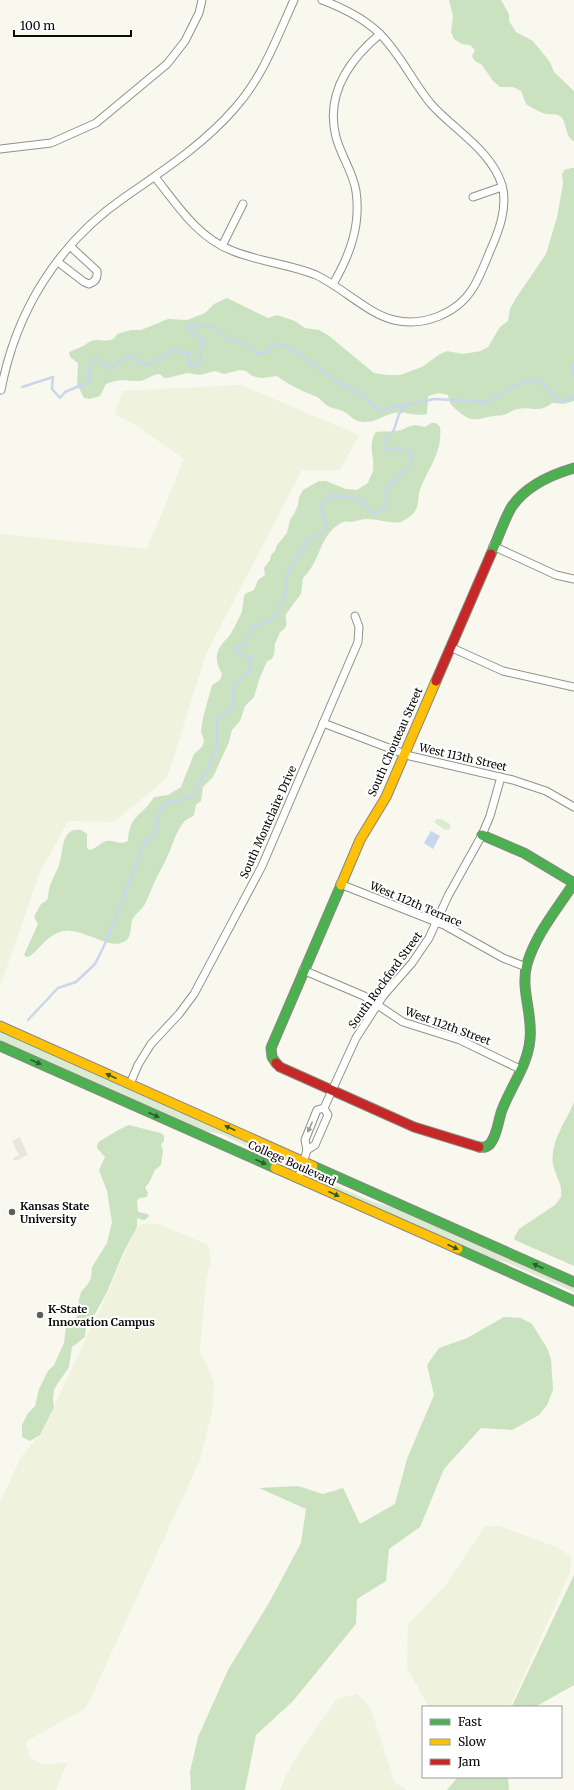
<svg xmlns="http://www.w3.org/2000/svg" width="574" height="1790" font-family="Merriweather,serif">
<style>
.farmland{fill:#eff2dc}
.green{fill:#dbebd0}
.forest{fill:#cae2c0}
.plaza{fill:#e7e7db}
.water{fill:#c9d7ed}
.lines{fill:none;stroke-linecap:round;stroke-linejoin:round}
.stream{stroke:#c9d7ed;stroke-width:2.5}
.street-casing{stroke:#91918d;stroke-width:9}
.fast-casing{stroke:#888883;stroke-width:11}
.slow-casing{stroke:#888883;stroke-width:11}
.jam-casing{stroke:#888883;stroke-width:11}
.street{stroke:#fefefc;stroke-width:7}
.fast{stroke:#4caf50;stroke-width:9}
.slow{stroke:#ffc107;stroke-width:9}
.jam{stroke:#c62828;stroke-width:9}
.oneway{fill:#2b5c2d}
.oneway2{fill:#9c9c9b}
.poi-dot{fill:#5d5d5a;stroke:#fff;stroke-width:1.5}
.labels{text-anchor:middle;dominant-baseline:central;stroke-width:4;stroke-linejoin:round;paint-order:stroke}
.street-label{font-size:11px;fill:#0a0a0a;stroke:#fff}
.poi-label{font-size:11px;font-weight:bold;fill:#0a0a0a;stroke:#fff;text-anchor:start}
</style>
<rect width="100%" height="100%" fill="#f8f8ee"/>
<!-- farmland -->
<g class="farmland">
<polygon points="241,385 359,435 340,470 302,470 206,654 167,778 114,822 68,821 39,874 0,987 0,534 147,549 184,459 140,428 115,414 123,391"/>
<polygon points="142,1224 159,1224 208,1245 211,1261 206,1280 200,1350 214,1383 212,1411 200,1460 86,1708 25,1742 30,1758 42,1764 67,1763 56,1790 0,1790 0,1503 21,1457 40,1435 49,1417 111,1286 127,1246 135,1231"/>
<polygon points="485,1526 499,1526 556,1547 571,1556 570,1572 510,1707 429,1707 407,1668 408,1624 445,1586"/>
<polygon points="356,1694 370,1706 395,1783 407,1790 280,1790 286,1775 307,1741 337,1699"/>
</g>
<!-- green -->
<g class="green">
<polygon points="436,819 441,819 450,824 450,829 445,830 434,822"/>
<polygon points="0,1032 277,1154 277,1156 275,1159 221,1134 200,1130 0,1041"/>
<polygon points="321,1179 373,1202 399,1209 574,1287 574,1292 508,1263 484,1257 320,1184 319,1180"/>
</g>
<!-- forest -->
<g class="forest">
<path d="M449,0H501L509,14V21L516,32L533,41L550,62L554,72L574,91V141C564,136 568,125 561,117C557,113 551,115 546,114C539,112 532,108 526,104L521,91L513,87H500L493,81L482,65L475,61L472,56L475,50L470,45L462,44L454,39L451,32L453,16Z"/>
<path d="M571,168H574V401L563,404L552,403C539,414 532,406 517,409C512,410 508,414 503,415C500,416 497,415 494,416C478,418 474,424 459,412C452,406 450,405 448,395L439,393L428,396L427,414C415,417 406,411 394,413C383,415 375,423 364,422C351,421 350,413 340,410C334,408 329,408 324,403C321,401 320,398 317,397C302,391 289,385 277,376L262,378L252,376L246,371L240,370L224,374L215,371L200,375L187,373L168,378H164L160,374C152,374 146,381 138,381C124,381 121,378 106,384L100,396L90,399L84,398L77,384L78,363L70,357L69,352C73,350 77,349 81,347C86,345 88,341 95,340C103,340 105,342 114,339L117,334L131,330H141L168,319L187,320L205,313L214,304L227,298L268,318L277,315L295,321L305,328L319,330L328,335L374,373L387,375H400L422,367L440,354L447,351L463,354L481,351L488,347L500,327L508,321L510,309L516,298L546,254L557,217L563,184L562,174L564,170Z"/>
<path d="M431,423H436L440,427C443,452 428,468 420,490C417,497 420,504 415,511C413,515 405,520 401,522C390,524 378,519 367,519C362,519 357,521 352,522C349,522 346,521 343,522C319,533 321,562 303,578L301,594L286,614C285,623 290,626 280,632C279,636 276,640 275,644C274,652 276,659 267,661L259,680L254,697L245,706L240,721L232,730L229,742L213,777L203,787L201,801L196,805L194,815C191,818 186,819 184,822C175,832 173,846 167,857C164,865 159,872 156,879C152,887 149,896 145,904C142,910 134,914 132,921C130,930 132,940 121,943C108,948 81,928 65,931C45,933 36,957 26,957L24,955L38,924L34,917L41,904L46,901L48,898C48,885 55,876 59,865C63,855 61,832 75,830C80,829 83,830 87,834V848L89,850C96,849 100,843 106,841C114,839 118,846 128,841C129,814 143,816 154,797L168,795L181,787L194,754L202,747L204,741L201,731L203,718L212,685L220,680L222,674C212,656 217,649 230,635C231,634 239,618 240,616C244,609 242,601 245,594L254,590L258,580L265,575L264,568L270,560L271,555L275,551L277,545L287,533L290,520L294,514L298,505L299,497L303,490L319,481H326L346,489L357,490L368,483C369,478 372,475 373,471C375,457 367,444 376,432C383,431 390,432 397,431C410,429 407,422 425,427Z"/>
<path d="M574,1102V1266L515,1240L514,1238L519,1229L555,1205L561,1197C563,1184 555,1176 553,1164C550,1141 566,1122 574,1102Z"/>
<path d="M129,1125L161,1133L164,1136V1141L161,1144L163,1151L161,1165L155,1170L149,1183L145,1187L148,1193L147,1197L139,1198L137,1201L138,1212L148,1214L149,1216L145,1220H142L139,1218L137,1219V1227L124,1251L107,1292L95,1314L90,1318L86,1327L85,1337L72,1347L69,1367L54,1389L53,1399L54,1407L40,1435L30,1441L22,1437V1425L28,1413L35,1406L39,1389L48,1371L54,1365L64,1343L66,1326L75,1320L77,1316V1308L81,1292L88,1284L91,1278L92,1267L107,1243L112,1222L107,1191L99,1170L105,1157L97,1148C97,1145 97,1144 99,1142C101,1140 126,1125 129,1125Z"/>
<polygon points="504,1317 521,1318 532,1324 547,1348 551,1359 553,1390 547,1405 539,1415 512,1430 481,1428 444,1469 420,1527 389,1549 386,1581 357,1599 356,1624 293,1701 256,1735 245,1790 191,1790 190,1772 198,1737 228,1670 270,1601 301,1543 306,1509 259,1488 298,1486 323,1494 343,1488 360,1524 395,1504 407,1459 434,1395 427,1365 439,1348 467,1338"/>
<polygon points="574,1575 574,1685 535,1707 512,1706"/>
<polygon points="458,1777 508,1777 509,1790 447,1790"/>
</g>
<!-- plaza -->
<polygon class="plaza" points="20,1137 28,1155 15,1161 13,1158 19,1155 12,1141"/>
<!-- water -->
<polygon class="water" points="431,831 440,836 433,849 424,843"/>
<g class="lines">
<!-- stream -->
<g class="stream">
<polyline points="574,364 572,366 574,374"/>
<polyline points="22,387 53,377 52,389 60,398 65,392 89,382 90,361 96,358 111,369 126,356 137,358 143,365 151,364 172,350 189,353 188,360 193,368 199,364 201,359 200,346 205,341 191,331 189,325 214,327 230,340 242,342 258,354 266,352 274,343 289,347 342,385 361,394 379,411 434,399 488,402 508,389 534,378 544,385 558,400 568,400 574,398"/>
<path d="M28,1020L58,988L76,982L95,964L104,946L145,842L156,835L159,813L167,802L191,798L206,773L217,746V720L234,706C230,685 235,684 250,670L251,658L240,654L234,648L243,646L255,625L269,622L276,616L287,589L286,576L308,540L327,530L321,505L332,495L350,497L364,502L369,511L376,513L386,507L387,489L410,466L412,453L396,448L386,449V439L394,430L399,414L407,404"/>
</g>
<!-- street casing -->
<g class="street-casing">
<g id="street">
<polyline points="0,149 51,143 96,123 167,64 185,41 199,13 202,0"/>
<path d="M155,177C177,205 198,238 233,251C260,262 289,264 316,275C342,287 368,314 394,320C423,327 457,314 473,288C480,277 485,263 490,251C499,231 508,207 502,185C491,150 454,130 431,104C412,81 401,55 380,34C364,18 343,8 322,0"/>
<polyline points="473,197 502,187"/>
<polyline points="222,246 243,204"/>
<path d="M58,262L84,282L89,284C95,282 98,278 97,271L70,246"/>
<path d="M333,284C350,255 361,225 356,191C353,172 341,156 336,137C325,94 349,60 380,34"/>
<path d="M1,390C16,311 58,243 125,197C164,170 204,144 235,108C263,77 277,37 294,0"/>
<polyline points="493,546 556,575 574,579"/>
<polyline points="450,647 503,671 574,687"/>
<polyline points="323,723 410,756 513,780 546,791 574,807"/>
<polyline points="340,884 444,925 503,958 526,967"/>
<polyline points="303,970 364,996 403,1022 460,1040 522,1070"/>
<polyline points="130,1084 138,1065 151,1044 179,1014 194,994 262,866 358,642 359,627 355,616"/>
<polyline points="307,1150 315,1145 328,1115 324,1108"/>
<polyline points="298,1179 307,1150 305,1140 317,1110 324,1108 356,1038 383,996 412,963 429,938 448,896 482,835 490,816 501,777"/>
</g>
</g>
<!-- fast casing -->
<g class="fast-casing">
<g id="fast">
<path d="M491,554C498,539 503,522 511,508C525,486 550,475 574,468"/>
<polyline points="0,1046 275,1168"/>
<polyline points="276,1063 272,1057 271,1048 341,885"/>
<path d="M479,1147C484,1148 487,1147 490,1144C498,1134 498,1120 502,1110C511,1086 528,1065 530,1039C533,1014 520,989 527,964C536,934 557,909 574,883L524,853L482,835"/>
<polyline points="313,1166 574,1282"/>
<polyline points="458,1249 574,1301"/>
</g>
</g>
<!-- slow casing -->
<g class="slow-casing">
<g id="slow">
<polyline points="341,885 360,840 386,797 436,681"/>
<polyline points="0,1026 313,1166"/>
<polyline points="275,1168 458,1249"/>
</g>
</g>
<!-- jam casing -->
<g class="jam-casing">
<g id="jam">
<polyline points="436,681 491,554"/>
<polyline points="276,1063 280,1067 414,1127 479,1147"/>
</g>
</g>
<!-- street -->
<use href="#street" class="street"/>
<!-- fast -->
<use href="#fast" class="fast"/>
<!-- slow -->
<use href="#slow" class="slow"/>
<!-- jam -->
<use href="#jam" class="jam"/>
</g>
<!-- one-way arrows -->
<defs><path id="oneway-solid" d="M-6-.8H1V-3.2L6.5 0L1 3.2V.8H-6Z"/></defs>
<g class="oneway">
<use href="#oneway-solid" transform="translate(36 1062) rotate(24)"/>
<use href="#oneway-solid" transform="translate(111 1076) rotate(-156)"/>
<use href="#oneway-solid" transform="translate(154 1115) rotate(24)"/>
<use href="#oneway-solid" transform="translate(230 1128) rotate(-156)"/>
<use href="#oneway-solid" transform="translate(261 1162) rotate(24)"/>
<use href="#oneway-solid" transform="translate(334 1194) rotate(24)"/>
<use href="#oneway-solid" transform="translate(453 1247) rotate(24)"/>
<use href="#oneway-solid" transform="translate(538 1266) rotate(-156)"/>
</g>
<use class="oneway2" href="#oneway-solid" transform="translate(310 1127) rotate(114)"/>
<!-- markers -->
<g class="poi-dot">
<circle cx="12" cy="1212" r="4"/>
<circle cx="40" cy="1315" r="4"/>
</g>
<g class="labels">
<!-- street labels -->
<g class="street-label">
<text transform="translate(395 742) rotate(-66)">South Chouteau Street</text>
<text transform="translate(463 757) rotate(13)">West 113th Street</text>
<text transform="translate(268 822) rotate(-66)">South Montclaire Drive</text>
<text transform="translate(416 904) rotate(23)">West 112th Terrace</text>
<text transform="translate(385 980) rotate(-54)">South Rockford Street</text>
<text transform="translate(448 1026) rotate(20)">West 112th Street</text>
<text transform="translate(292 1163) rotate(24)">College Boulevard</text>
</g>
<!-- poi labels -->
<g class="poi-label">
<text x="20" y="1206">Kansas State<tspan x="20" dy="13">University</tspan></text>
<text x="48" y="1309">K-State<tspan x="48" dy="13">Innovation Campus</tspan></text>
</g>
</g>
<!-- legend -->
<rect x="422" y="1706" width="140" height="72" fill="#ffffff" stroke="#9d9d9d"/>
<rect x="430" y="1719" width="20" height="6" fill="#4caf50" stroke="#9d9d9d"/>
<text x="458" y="1726" font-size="12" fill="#0a0a0a">Fast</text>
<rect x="430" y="1739" width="20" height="6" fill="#ffc107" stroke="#9d9d9d"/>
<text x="458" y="1746" font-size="12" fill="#0a0a0a">Slow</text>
<rect x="430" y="1759" width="20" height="6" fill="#c62828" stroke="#9d9d9d"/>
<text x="458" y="1766" font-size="12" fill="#0a0a0a">Jam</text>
<!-- scale -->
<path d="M14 30v6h117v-6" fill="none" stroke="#0a0a0a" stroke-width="2"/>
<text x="20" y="30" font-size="12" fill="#0a0a0a" stroke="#ffffff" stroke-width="3" paint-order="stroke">100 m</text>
</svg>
